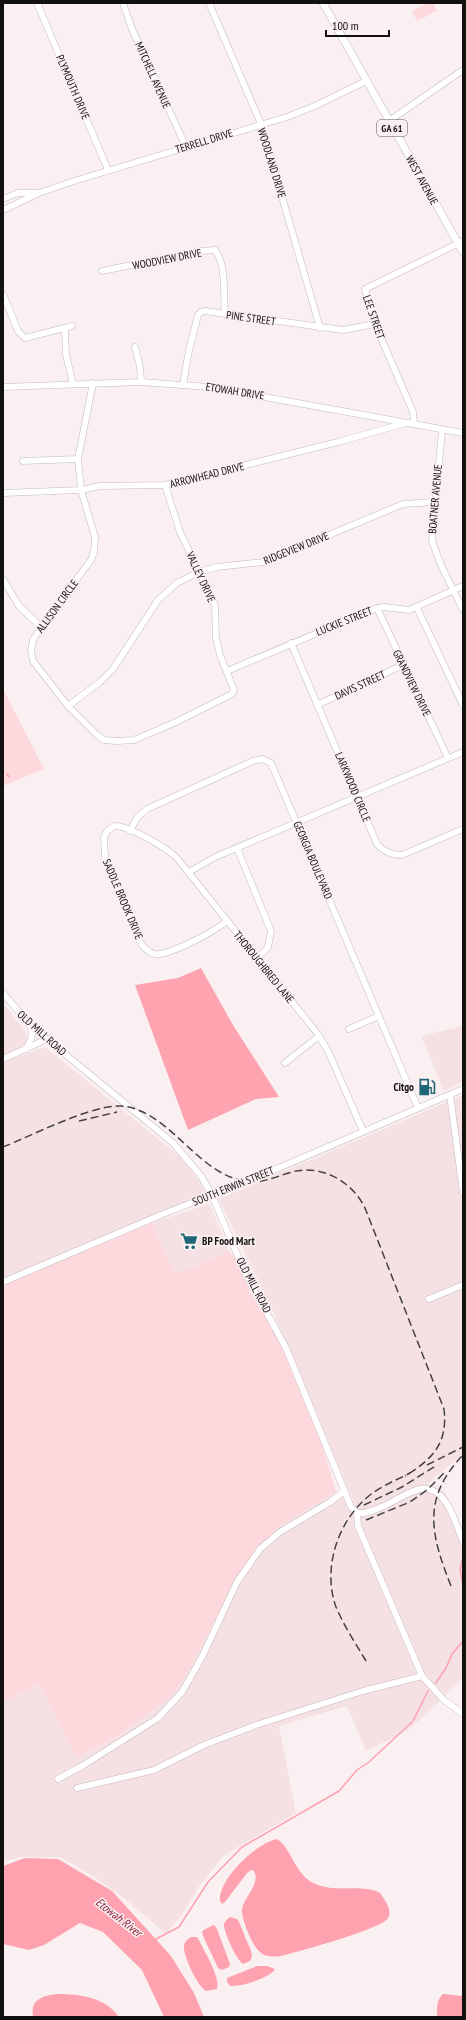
<svg xmlns="http://www.w3.org/2000/svg" width="466" height="2020" font-family="'PT Sans Narrow',sans-serif">
<style>
.built{fill:#f5e1e3}
.green{fill:#fdd8dc}
.forest{fill:#fea4b0}
.water{fill:#fda2ae}
.lines{fill:none;stroke-linecap:round;stroke-linejoin:round}
.stream{stroke:#fda2ae;stroke-width:1.5}
.minor-casing{stroke:#c4b9ba;stroke-width:7}
.major-casing{stroke:#c4b9ba;stroke-width:8}
.minor{stroke:#fff;stroke-width:6}
.major{stroke:#fff;stroke-width:7}
.rail{stroke:#454141;stroke-width:1.5;stroke-dasharray:8 4;stroke-linecap:butt}
.labels{text-anchor:middle;dominant-baseline:central;stroke-width:3;stroke-linejoin:round;paint-order:stroke}
.shield{fill:#fbf0f1;stroke:#595354;stroke-width:1}
.shield-label{font-size:10px;font-weight:bold;fill:#131010}
.street-label{font-size:11px;fill:#131010;stroke:#fbf0f1}
.poi-label{font-size:11px;font-weight:bold;fill:#131010;stroke:#fbf0f1;text-anchor:end}
.water-label{font-size:12px;font-style:italic;fill:#89213b;stroke:#fbf0f1}
</style>
<rect width="100%" height="100%" fill="#fbf0f1"/>
<!-- built -->
<g class="built">
<polygon points="3,1003 26,1032 27,1043 3,1056"/>
<polygon points="463,1026 463,1081 444,1091 421,1036"/>
<polygon points="45,1047 184,1160 204,1189 204,1192 202,1195 3,1279 3,1062"/>
<polygon points="463,1095 463,1454 428,1484 445,1492 463,1531 463,1678 432,1709 407,1731 366,1751 347,1706 279,1726 296,1813 223,1856 197,1889 182,1915 166,1934 124,1898 91,1875 60,1857 21,1857 3,1862 3,1702 39,1684 77,1757 115,1737 171,1697 189,1671 217,1615 245,1565 277,1528 336,1491 361,1519 273,1312 219,1199"/>
<polygon points="208,1204 212,1209 229,1251 175,1275 152,1223"/>
</g>
<!-- green -->
<g class="green">
<polygon points="429,3 433,3 437,11 417,21 412,11"/>
<polygon points="3,689 44,769 3,786"/>
<polygon points="152,1223 175,1275 229,1251 235,1258 250,1292 276,1334 322,1445 336,1491 277,1528 245,1565 217,1615 190,1669 171,1697 115,1737 77,1757 39,1684 3,1702 3,1285"/>
</g>
<!-- forest -->
<polygon class="forest" points="201,968 233,1025 279,1097 256,1099 188,1130 135,985 178,978"/>
<!-- water -->
<g class="water">
<path d="M276,1839C290,1844 293,1872 313,1883C335,1894 361,1883 380,1893C384,1899 393,1910 388,1918C382,1929 297,1952 281,1956C274,1957 265,1957 260,1952C252,1946 241,1918 242,1909C244,1897 261,1884 254,1871L251,1870L247,1873L225,1902L222,1904L220,1901C218,1879 256,1844 276,1839Z"/>
<polygon points="25,1858 58,1859 112,1891 171,1956 194,1993 204,2017 164,2017 142,1970 103,1932 80,1923 44,1945 29,1950 3,1944 3,1866"/>
<path d="M230,1917L237,1919L239,1922L251,1951L252,1956L250,1961L243,1964C237,1961 223,1931 224,1924C225,1921 227,1919 230,1917Z"/>
<polygon points="213,1925 215,1926 217,1929 230,1964 229,1967 222,1970 218,1968 203,1936 202,1931"/>
<path d="M191,1937H197L200,1942C205,1953 221,1978 217,1989L206,1991C198,1987 183,1956 184,1946C184,1942 188,1939 191,1937Z"/>
<path d="M257,1966H267L275,1969C270,1978 240,1987 230,1986L227,1982V1978Z"/>
<path d="M57,1994C79,1994 105,1997 119,2017H33C30,2000 41,1996 57,1994Z"/>
<path d="M443,1994L463,1996V2017H437C437,2009 436,2000 443,1994Z"/>
</g>
<g class="lines">
<!-- stream -->
<g class="stream">
<polyline points="7,774 9,777"/>
<polyline points="463,1557 460,1570 463,1584"/>
<polyline points="436,1683 447,1666 452,1654 463,1641"/>
<polyline points="156,1939 179,1927 208,1882 242,1847 339,1791 357,1770 369,1762 413,1721 428,1691"/>
</g>
<!-- minor casing -->
<g class="minor-casing">
<g id="minor">
<polyline points="37,3 108,170"/>
<polyline points="123,3 132,29 186,147"/>
<polyline points="209,3 261,124 320,328"/>
<polyline points="389,121 463,70"/>
<polyline points="3,199 18,193 37,193"/>
<polyline points="3,210 39,193 74,181 287,117 317,105 366,81"/>
<path d="M102,271L200,251L215,250C227,266 223,295 225,314"/>
<polyline points="3,294 18,331 25,338 72,326"/>
<polyline points="65,329 66,355 73,384"/>
<polyline points="135,347 140,367 141,382"/>
<polyline points="93,383 78,459 81,490 95,537 94,552 91,560 41,627 33,640 31,651 33,661 68,706 97,735 104,740 117,741 134,740 176,722 232,694 234,690 220,655 216,638 215,605 180,532 165,485"/>
<polyline points="183,385 188,355 198,315 201,312 205,311 343,330 375,324"/>
<polyline points="3,387 141,382 209,387 463,433"/>
<polyline points="414,424 413,412 375,324 365,289 463,241"/>
<polyline points="442,430 432,541 441,565 463,610"/>
<polyline points="23,461 78,459"/>
<polyline points="3,493 81,490 100,486 165,485 338,442 406,423"/>
<polyline points="3,579 19,606 41,627"/>
<polyline points="377,608 448,758"/>
<polyline points="417,608 463,705"/>
<path d="M291,643L377,844C385,852 391,855 402,855L463,829"/>
<polyline points="227,671 377,608 384,607 409,610 463,586"/>
<polyline points="317,705 403,665"/>
<polyline points="68,706 100,682 113,669 158,600 177,583 199,572 217,567 264,562 403,504 435,502"/>
<polyline points="130,831 137,818 147,809 253,761 262,759 271,763 418,1108"/>
<polyline points="237,848 271,931 268,947 257,959"/>
<polyline points="189,872 215,857 463,752"/>
<path d="M227,921C215,931 169,956 155,954C147,952 142,946 139,940L105,857L104,838L107,831L114,826C128,825 167,848 177,858L317,1033L328,1051L363,1131"/>
<path d="M3,993L31,1026L173,1143L201,1176L212,1195L245,1273L286,1348L351,1507L357,1513C367,1514 377,1509 386,1505C396,1500 408,1492 420,1489C446,1484 456,1524 463,1542"/>
<polyline points="349,1029 379,1016"/>
<polyline points="26,1049 32,1037 31,1026"/>
<polyline points="3,1059 47,1039"/>
<polyline points="285,1063 319,1036"/>
<polyline points="450,1095 463,1192"/>
<polyline points="3,1282 163,1214 246,1182 463,1089"/>
<polyline points="429,1299 463,1285"/>
<polyline points="357,1513 358,1526 422,1676 444,1700 463,1714"/>
<polyline points="58,1779 82,1766 158,1718 182,1692 202,1657 237,1582 260,1549 280,1532 330,1502 343,1492"/>
<polyline points="77,1788 154,1770 204,1745 256,1725 363,1691 422,1676"/>
</g>
</g>
<!-- major casing -->
<g class="major-casing">
<polyline id="major" points="323,3 463,252"/>
</g>
<!-- minor -->
<use href="#minor" class="minor"/>
<!-- major -->
<use href="#major" class="major"/>
<!-- rail -->
<g class="rail">
<polyline points="79,1121 117,1112"/>
<path d="M3,1147C31,1136 91,1105 120,1106C165,1108 193,1166 236,1179C258,1186 271,1178 292,1172C321,1164 352,1181 365,1208L444,1409C448,1443 433,1459 405,1476"/>
<polyline points="427,1465 463,1447"/>
<polyline points="364,1505 402,1487 437,1465"/>
<polyline points="366,1520 410,1502 427,1490 445,1472"/>
<path d="M451,1586C431,1535 421,1499 463,1455"/>
<path d="M366,1661C356,1644 344,1626 336,1607C322,1568 338,1520 370,1495C383,1485 397,1480 410,1473"/>
</g>
</g>
<!-- icons -->
<defs>
<g id="fuel-bare" transform="scale(1.38)"><path d="M-5.5-6h7V0h2V4h1.3V-2.5L3-4.5l.8-.8L6-3V5H2.5V1h-1V6h-7ZM-4.2-4.7v3.2H.2V-4.7Z" fill="#206676" stroke="#fbf0f1" stroke-width="2.5" paint-order="stroke"/></g>
<g id="supermarket-bare" transform="scale(1.38)"><path d="M-6-5.5h2.5l.6 2H6L4.5 2H-2.5L-4.4-4H-6ZM-1.5 3.2a1.3 1.3 0 1 0 .1 0ZM3 3.2a1.3 1.3 0 1 0 .1 0Z" fill="#206676" stroke="#fbf0f1" stroke-width="2.5" paint-order="stroke"/></g>
</defs>
<g fill-rule="evenodd">
<use href="#fuel-bare" x="427" y="1087"/>
<use href="#supermarket-bare" x="189" y="1241"/>
</g>
<g class="labels">
<!-- shield labels -->
<rect class="shield" x="377" y="120" width="30" height="16" rx="3"/>
<g class="shield-label">
<text x="392" y="128">GA 61</text>
</g>
<!-- street labels -->
<g class="street-label">
<text transform="translate(153 75) rotate(66)">MITCHELL AVENUE</text>
<text transform="translate(73 87) rotate(67)">PLYMOUTH DRIVE</text>
<text transform="translate(204 141) rotate(-17)">TERRELL DRIVE</text>
<text transform="translate(272 163) rotate(73)">WOODLAND DRIVE</text>
<text transform="translate(422 180) rotate(61)">WEST AVENUE</text>
<text transform="translate(167 259) rotate(-11)">WOODVIEW DRIVE</text>
<text transform="translate(374 317) rotate(71)">LEE STREET</text>
<text transform="translate(251 318) rotate(8)">PINE STREET</text>
<text transform="translate(235 391) rotate(9)">ETOWAH DRIVE</text>
<text transform="translate(207 475) rotate(-14)">ARROWHEAD DRIVE</text>
<text transform="translate(435 499) rotate(-85)">BOATNER AVENUE</text>
<text transform="translate(296 548) rotate(-22)">RIDGEVIEW DRIVE</text>
<text transform="translate(201 577) rotate(65)">VALLEY DRIVE</text>
<text transform="translate(57 606) rotate(-54)">ALLISON CIRCLE</text>
<text transform="translate(344 621) rotate(-22)">LUCKIE STREET</text>
<text transform="translate(412 683) rotate(64)">GRANDVIEW DRIVE</text>
<text transform="translate(360 685) rotate(-25)">DAVIS STREET</text>
<text transform="translate(353 787) rotate(67)">LARKWOOD CIRCLE</text>
<text transform="translate(313 860) rotate(67)">GEORGIA BOULEVARD</text>
<text transform="translate(123 899) rotate(67)">SADDLE BROOK DRIVE</text>
<text transform="translate(264 967) rotate(51)">THOROUGHBRED LANE</text>
<text transform="translate(42 1033) rotate(42)">OLD MILL ROAD</text>
<text transform="translate(233 1186) rotate(-22)">SOUTH ERWIN STREET</text>
<text transform="translate(254 1285) rotate(62)">OLD MILL ROAD</text>
</g>
<!-- poi labels -->
<g class="poi-label">
<text x="414" y="1087">Citgo</text>
<text x="202" y="1241" text-anchor="start">BP Food Mart</text>
</g>
<!-- water labels -->
<g class="water-label">
<text transform="translate(119 1917) rotate(38)">Etowah River</text>
</g>
</g>
<!-- border -->
<rect width="466" height="2020" fill="none" stroke="#131010" stroke-width="8"/>
<!-- scale -->
<path d="M326 30v6h63v-6" fill="none" stroke="#131010" stroke-width="2"/>
<text x="332" y="30" font-size="12" fill="#131010" stroke="#fbf0f1" stroke-width="3" paint-order="stroke">100 m</text>
</svg>
